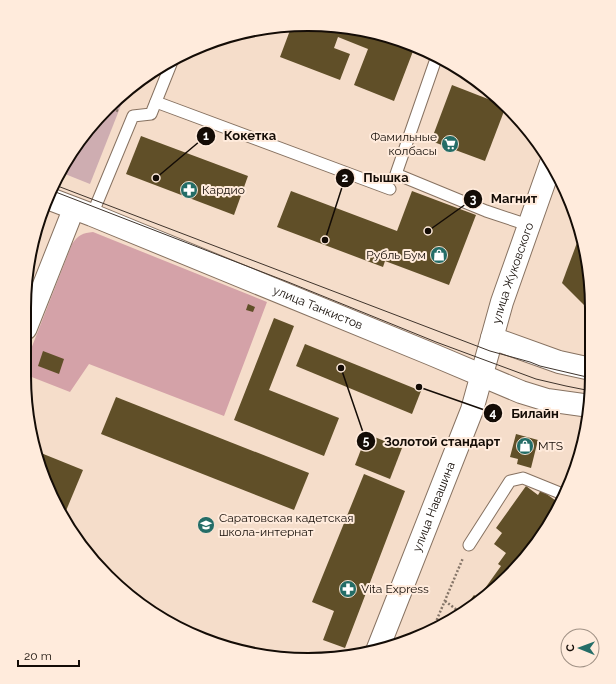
<svg xmlns="http://www.w3.org/2000/svg" width="616" height="684" font-family="Raleway,sans-serif">
<style>
.green{fill:#ceadb1}
.forest{fill:#d4a2a8}
.building{fill:#604f28}
.lines{fill:none;stroke-linecap:round;stroke-linejoin:round}
.lane-casing{stroke:#877261;stroke-width:13}
.street-casing{stroke:#877261;stroke-width:23}
.secondary-casing{stroke:#877261;stroke-width:24}
.path{stroke:#857568;stroke-width:2.5;stroke-dasharray:2 2;stroke-linecap:butt}
.lane{stroke:#fff;stroke-width:11}
.street{stroke:#fff;stroke-width:21}
.secondary{stroke:#fff;stroke-width:22}
.tram{stroke:#3f342c;stroke-width:1}
.labels{text-anchor:middle;dominant-baseline:central;stroke-width:4;stroke-linejoin:round;paint-order:stroke}
.poi-label{font-size:12px;fill:#140c06;stroke:#ffebdc;text-anchor:start}
.street-label{font-size:12px;fill:#140c06;stroke:#ffebdc}
.rim{fill:none;stroke:#140c06;stroke-width:2}
.leader{fill:none;stroke:#140c06;stroke-width:1.5}
.callout-dot{fill:#140c06;stroke:#ffebdc;stroke-width:1.5}
.mark-label{font-size:12px;text-anchor:middle;font-weight:bold;fill:#fff}
.callout-label{font-size:13px;text-anchor:middle;font-weight:bold;fill:#140c06;stroke:#ffebdc;stroke-width:4;stroke-linejoin:round;paint-order:stroke}
</style>
<rect width="100%" height="100%" fill="#f5ddca"/>
<!-- green -->
<polygon class="green" points="127,90 90,184 60,172 62,166 95,121"/>
<!-- forest -->
<path class="forest" d="M93,232L267,302L224,416L89,364L70,392L24,374V367L72,244C78,235 83,233 93,232Z"/>
<!-- building -->
<g class="building">
<polygon points="292,25 345,26 373,34 374,33 400,39 415,46 394,101 354,85 368,49 338,37 334,48 350,54 340,80 280,57"/>
<polygon points="452,85 506,106 485,161 431,141"/>
<polygon points="141,136 248,176 234,215 126,174"/>
<polygon points="291,191 397,231 412,191 476,215 449,285 385,261 383,267 277,227"/>
<polygon points="581,232 591,290 591,312 562,283"/>
<polygon points="248,304 255,307 253,312 246,310"/>
<polygon points="274,318 294,326 269,390 339,418 324,456 234,420"/>
<polygon points="305,344 421,391 412,414 296,366"/>
<polygon points="43,351 64,359 59,374 38,366"/>
<polygon points="116,397 309,473 294,510 101,434"/>
<polygon points="367,434 402,448 390,479 355,465"/>
<polygon points="516,434 538,440 531,468 517,464 518,459 510,457"/>
<polygon points="36,451 83,470 63,518 53,501"/>
<polygon points="364,474 405,491 345,648 323,640 334,611 312,602"/>
<polygon points="526,486 538,495 541,490 559,503 545,521 549,524 533,549 481,601 460,614 474,595 478,598 501,566 498,564 506,553 494,544 502,533 496,528"/>
</g>
<g class="lines">
<!-- lane casing -->
<g class="lane-casing">
<g id="lane">
<polyline points="437,56 396,174 486,211 528,225"/>
<polyline points="156,102 390,189"/>
<polyline points="92,215 133,116 151,114 173,59"/>
<polyline points="469,545 510,481 523,478 565,495"/>
</g>
</g>
<!-- street casing -->
<g class="street-casing">
<polyline id="street" points="26,329 74,208"/>
</g>
<!-- secondary casing -->
<g class="secondary-casing">
<g id="secondary">
<path id="s1" d="M50,199L92,215L431,354L521,392L547,400L590,406"/>
<polyline points="492,338 559,362 591,369"/>
<path id="s2" d="M377,651L472,410L502,302L551,163"/>
</g>
</g>
<!-- path -->
<g class="path">
<polyline points="109,107 118,111"/>
<polyline points="445,601 461,613"/>
<polyline points="432,631 463,558"/>
</g>
<!-- lane -->
<use href="#lane" class="lane"/>
<!-- street -->
<use href="#street" class="street"/>
<!-- secondary -->
<use href="#secondary" class="secondary"/>
<!-- tram -->
<g class="tram">
<polyline points="55,185 490,351 530,362 540,366 591,378"/>
<polyline points="53,191 288,282 436,342 536,379 566,386 591,391"/>
</g>
</g>
<!-- icons -->
<defs>
<g id="supermarket-disc" transform="scale(0.9)"><circle r="9.5" fill="#246d67" stroke="#ffebdc"/><path d="M-6-5.5h2.5l.6 2H6L4.5 2H-2.5L-4.4-4H-6ZM-1.5 3.2a1.3 1.3 0 1 0 .1 0ZM3 3.2a1.3 1.3 0 1 0 .1 0Z" fill="#fff"/></g>
<g id="pharmacy-disc" transform="scale(0.9)"><circle r="9.5" fill="#246d67" stroke="#ffebdc"/><path d="M-2-6h4v4h4v4h-4v4h-4v-4h-4v-4h4Z" fill="#fff"/></g>
<g id="shop-disc" transform="scale(0.9)"><circle r="9.5" fill="#246d67" stroke="#ffebdc"/><path d="M-5-2.5h2.3a2.7 3.5 0 0 1 5.4 0H5L5.5 6h-11ZM-1.5-2.5h3a1.5 2.3 0 0 0-3 0Z" fill="#fff"/></g>
<g id="school-disc" transform="scale(0.9)"><circle r="9.5" fill="#246d67" stroke="#ffebdc"/><path d="M0-5L7-2L0 1L-7-2ZM-4 1L0 2.5L4 1V4Q0 6-4 4Z" fill="#fff"/></g>
</defs>
<g fill-rule="evenodd">
<use href="#supermarket-disc" x="450" y="144"/>
<use href="#pharmacy-disc" x="189" y="190"/>
<use href="#shop-disc" x="439" y="255"/>
<use href="#shop-disc" x="525" y="446"/>
<use href="#school-disc" x="206" y="525"/>
<use href="#pharmacy-disc" x="348" y="589"/>
</g>
<g class="labels">
<!-- poi labels -->
<g class="poi-label">
<text x="437" y="137" text-anchor="end">Фамильные<tspan x="437" dy="14">колбасы</tspan></text>
<text x="202" y="190">Кардио</text>
<text x="426" y="255" text-anchor="end">Рубль Бум</text>
<text x="538" y="446">MTS</text>
<text x="219" y="518">Саратовская кадетская<tspan x="219" dy="14">школа-интернат</tspan></text>
<text x="361" y="589">Vita Express</text>
</g>
<!-- street labels -->
<g class="street-label">
<text stroke="none"><textPath href="#s2" startOffset="402">улица Жуковского</textPath></text>
<text stroke="none"><textPath href="#s1" startOffset="289">улица Танкистов</textPath></text>
<text stroke="none"><textPath href="#s2" startOffset="155">улица Навашина</textPath></text>
</g>
</g>
<!-- crop -->
<path d="M0 0H616V684H0ZM308 31H308A277 277 0 0 1 585 308V376A277 277 0 0 1 308 653H308A277 277 0 0 1 31 376V308A277 277 0 0 1 308 31Z" fill="#ffebdc" fill-rule="evenodd"/>
<path class="rim" d="M308 31H308A277 277 0 0 1 585 308V376A277 277 0 0 1 308 653H308A277 277 0 0 1 31 376V308A277 277 0 0 1 308 31Z"/>
<!-- callouts -->
<path class="leader" d="M156 178L206 136M325 240L345 178M428 231L473 199M419 387L493 413M341 368L366 441"/>
<g class="callout-dot">
<circle cx="156" cy="178" r="4"/>
<circle cx="325" cy="240" r="4"/>
<circle cx="428" cy="231" r="4"/>
<circle cx="419" cy="387" r="4"/>
<circle cx="341" cy="368" r="4"/>
<circle cx="206" cy="136" r="10"/>
<circle cx="345" cy="178" r="10"/>
<circle cx="473" cy="199" r="10"/>
<circle cx="493" cy="413" r="10"/>
<circle cx="366" cy="441" r="10"/>
</g>
<g class="mark-label">
<text x="206" y="140">1</text>
<text x="345" y="182">2</text>
<text x="473" y="203">3</text>
<text x="493" y="417">4</text>
<text x="366" y="445">5</text>
</g>
<g class="callout-label">
<text x="250" y="140">Кокетка</text>
<text x="386" y="182">Пышка</text>
<text x="514" y="203">Магнит</text>
<text x="535" y="418">Билайн</text>
<text x="442" y="446">Золотой стандарт</text>
</g>
<!-- north arrow -->
<g transform="translate(580 648) rotate(271)"><circle r="19" fill="#ffebdc" stroke="#a19286"/>
<path d="M0-3L7 15L0 10L-7 15Z" fill="#246d67"/>
<text y="-6" font-size="11" font-weight="bold" text-anchor="middle" fill="#140c06">С</text>
</g>
<!-- scale -->
<path d="M18 660v6h61v-6" fill="none" stroke="#140c06" stroke-width="2"/>
<text x="24" y="660" font-size="12" fill="#140c06" stroke="#ffebdc" stroke-width="3" paint-order="stroke">20 m</text>
</svg>
